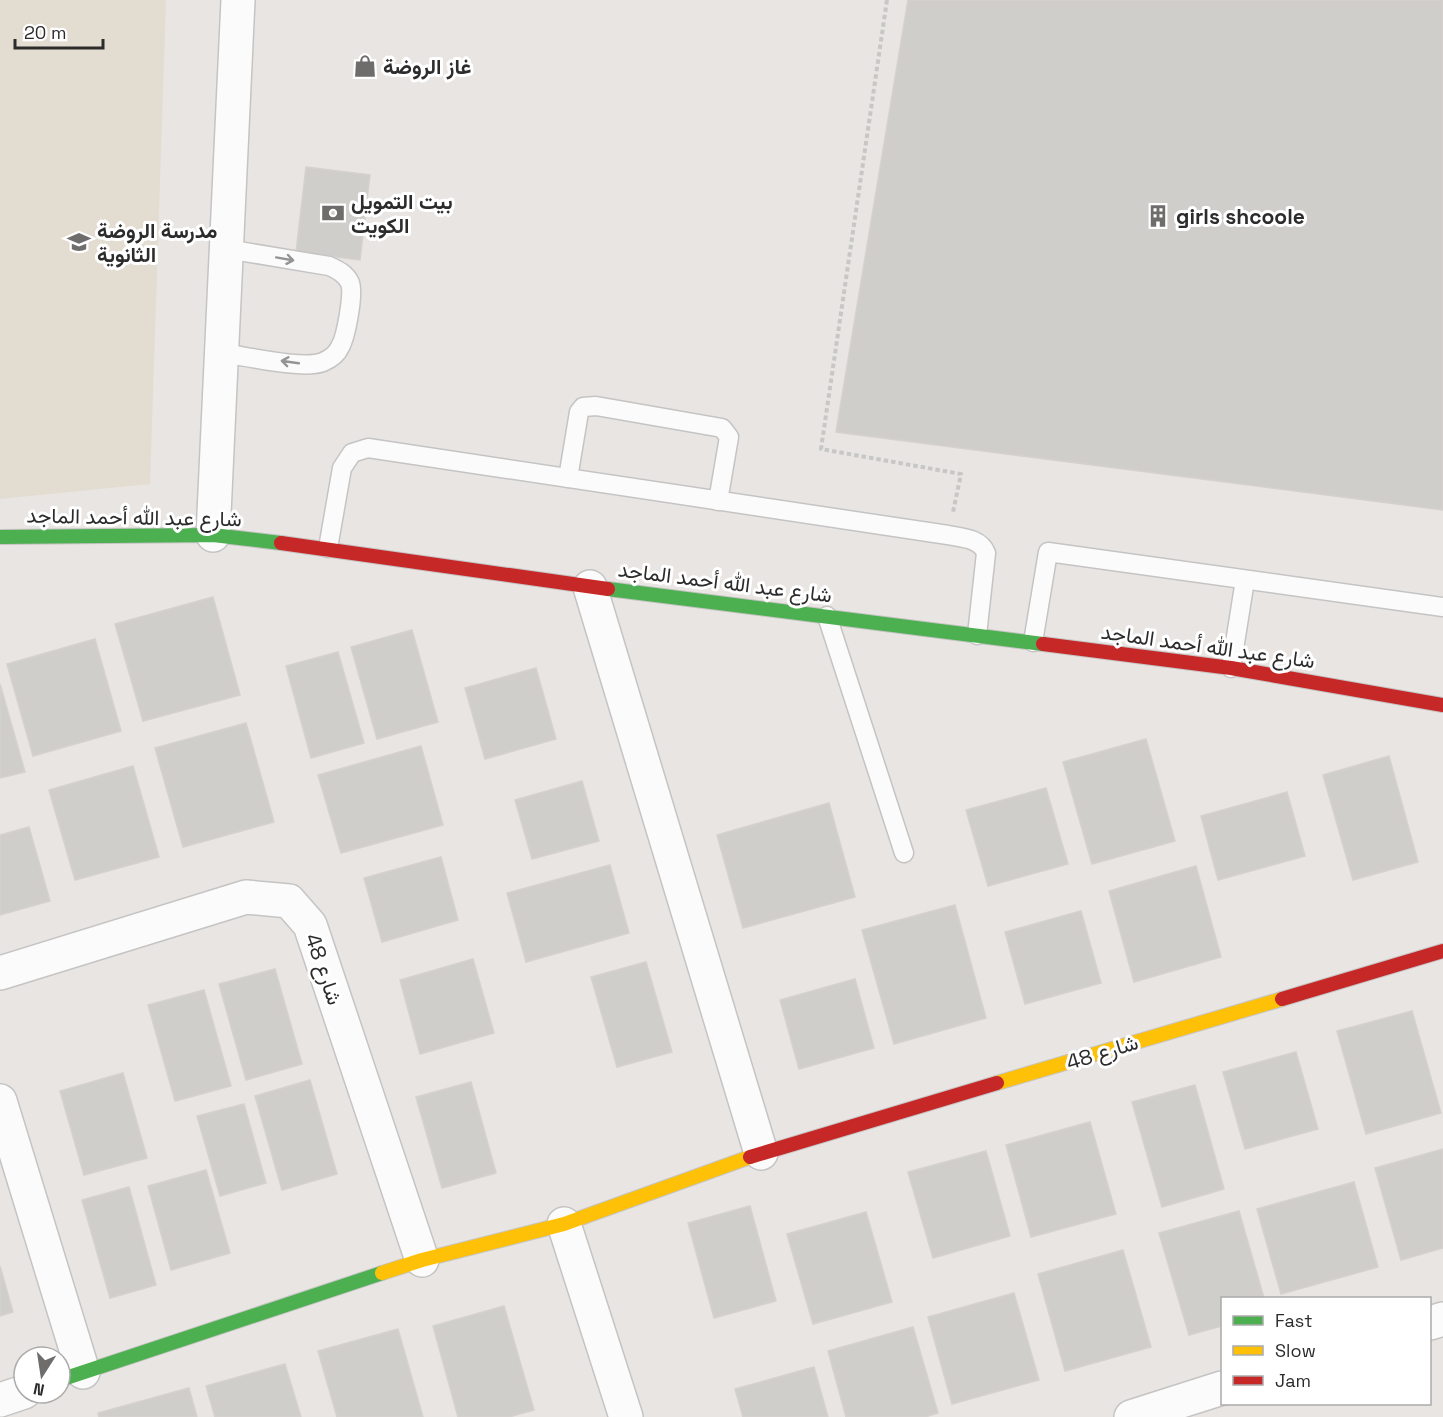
<svg xmlns="http://www.w3.org/2000/svg" width="1443" height="1417" font-family="'Space Grotesk',Vazirmatn,sans-serif">
<style>
.education{fill:#e3dcd1}
.building{fill:#d0cecb;stroke:#d4d1ce;stroke-width:1.5}
.lines{fill:none;stroke-linecap:round;stroke-linejoin:round}
.lane-casing{stroke:#c5c4c4;stroke-width:21}
.street-casing{stroke:#c5c4c4;stroke-width:36}
.fast-casing{stroke:#c5c4c4;stroke-width:16}
.slow-casing{stroke:#c5c4c4;stroke-width:16}
.jam-casing{stroke:#c5c4c4;stroke-width:16}
.path{stroke:#c7c7c6;stroke-width:4;stroke-dasharray:4.5 3;stroke-linecap:butt}
.lane{stroke:#fcfbfb;stroke-width:18}
.street{stroke:#fcfbfb;stroke-width:33}
.fast{stroke:#4caf50;stroke-width:14}
.slow{stroke:#ffc107;stroke-width:14}
.jam{stroke:#c62828;stroke-width:14}
.oneway{stroke:#949494}
.labels{text-anchor:middle;dominant-baseline:central;stroke-width:6;stroke-linejoin:round;paint-order:stroke}
.poi-label{font-size:21px;font-weight:bold;fill:#2c2c2c;stroke:#fff;text-anchor:start}
.street-label{font-size:21px;fill:#2c2c2c;stroke:#fff}
</style>
<rect width="100%" height="100%" fill="#e9e5e2"/>
<!-- education -->
<polygon class="education" points="0,0 166,0 150,484 0,499"/>
<!-- building -->
<g class="building">
<polygon points="908,0 1443,0 1443,510 836,432"/>
<polygon points="306,167 370,175 360,260 296,252"/>
<polygon points="213,597 240,695 143,721 115,624"/>
<polygon points="412,630 438,722 377,739 351,647"/>
<polygon points="95,639 121,731 33,756 7,664"/>
<polygon points="338,652 364,743 311,758 286,666"/>
<polygon points="536,668 556,739 485,759 465,688"/>
<polygon points="0,684 25,772 0,778"/>
<polygon points="246,723 274,822 183,847 155,748"/>
<polygon points="1146,739 1175,841 1092,864 1063,762"/>
<polygon points="421,746 443,825 341,853 318,775"/>
<polygon points="1389,756 1418,862 1353,880 1323,775"/>
<polygon points="133,766 159,857 75,880 49,790"/>
<polygon points="582,781 599,841 532,859 515,800"/>
<polygon points="1046,788 1068,864 988,886 966,810"/>
<polygon points="1287,792 1305,856 1218,880 1201,816"/>
<polygon points="829,803 855,897 743,928 717,835"/>
<polygon points="29,827 50,901 0,915 0,835"/>
<polygon points="441,857 458,920 382,942 364,878"/>
<polygon points="610,865 629,933 526,962 507,893"/>
<polygon points="1196,866 1221,957 1134,982 1109,891"/>
<polygon points="955,905 986,1018 894,1044 862,930"/>
<polygon points="1081,911 1101,983 1025,1004 1005,932"/>
<polygon points="473,959 494,1033 420,1054 400,980"/>
<polygon points="646,962 672,1052 617,1067 591,977"/>
<polygon points="275,969 302,1064 246,1080 219,984"/>
<polygon points="855,979 874,1048 799,1069 780,1000"/>
<polygon points="204,990 231,1086 175,1101 148,1005"/>
<polygon points="1412,1011 1441,1113 1366,1134 1337,1031"/>
<polygon points="1296,1052 1318,1129 1245,1149 1223,1072"/>
<polygon points="123,1073 147,1158 84,1175 60,1091"/>
<polygon points="310,1080 337,1174 282,1190 255,1096"/>
<polygon points="471,1082 496,1173 442,1188 416,1097"/>
<polygon points="1195,1085 1224,1189 1162,1207 1132,1102"/>
<polygon points="244,1104 266,1183 220,1196 197,1116"/>
<polygon points="1090,1122 1116,1214 1031,1237 1006,1145"/>
<polygon points="1443,1149 1443,1248 1401,1260 1375,1168"/>
<polygon points="986,1151 1010,1236 933,1258 908,1172"/>
<polygon points="206,1170 230,1253 171,1270 148,1186"/>
<polygon points="1354,1182 1378,1267 1281,1294 1257,1209"/>
<polygon points="129,1187 156,1285 110,1298 82,1200"/>
<polygon points="750,1206 776,1301 714,1318 688,1223"/>
<polygon points="1239,1211 1264,1298 1222,1298 1222,1326 1189,1335 1159,1233"/>
<polygon points="866,1212 892,1302 813,1324 787,1234"/>
<polygon points="1123,1250 1151,1347 1065,1371 1038,1274"/>
<polygon points="0,1266 13,1312 0,1316"/>
<polygon points="1014,1293 1039,1380 952,1404 928,1317"/>
<polygon points="504,1306 534,1410 509,1417 458,1417 433,1326"/>
<polygon points="913,1327 938,1413 925,1417 846,1417 828,1351"/>
<polygon points="398,1329 423,1417 337,1417 318,1351"/>
<polygon points="285,1364 301,1417 215,1417 206,1386"/>
<polygon points="814,1367 828,1417 743,1417 735,1389"/>
<polygon points="189,1388 197,1417 99,1417 98,1413"/>
</g>
<g class="lines">
<!-- lane casing -->
<g class="lane-casing">
<g id="lane">
<path d="M222,353C245,356 304,370 323,362C330,359 337,354 340,347C346,337 354,294 350,283C346,274 338,270 329,266L227,249"/>
<polyline points="568,478 579,412 583,407 596,406 722,428 729,437 718,501"/>
<path d="M328,548L342,468L352,453L368,448L948,535C962,538 980,538 986,553L977,635"/>
<polyline points="827,616 904,853"/>
<polyline points="1033,642 1048,552 1443,607"/>
<polyline points="1231,668 1245,580"/>
</g>
</g>
<!-- street casing -->
<g class="street-casing">
<g id="street">
<polyline points="213,535 238,0"/>
<polyline points="590,587 761,1153"/>
<polyline points="0,973 246,897 289,901 310,925 422,1260"/>
<polyline points="0,1101 83,1372"/>
<polyline points="564,1224 626,1417"/>
<polyline points="1430,1323 1443,1319"/>
<polyline points="0,1400 24,1392"/>
<polyline points="1131,1417 1222,1388"/>
</g>
</g>
<!-- fast casing -->
<g class="fast-casing">
<g id="fast">
<polyline points="0,537 213,535 281,543"/>
<polyline points="608,589 1043,644"/>
<polyline points="60,1380 382,1273"/>
</g>
</g>
<!-- slow casing -->
<g class="slow-casing">
<g id="slow">
<polyline points="997,1083 1282,999"/>
<polyline points="382,1273 422,1260 564,1224 750,1157"/>
</g>
</g>
<!-- jam casing -->
<g class="jam-casing">
<g id="jam">
<polyline points="281,543 608,589"/>
<polyline points="1043,644 1231,668 1443,705"/>
<polyline points="1282,999 1443,951"/>
<polyline points="750,1157 997,1083"/>
</g>
</g>
<!-- path -->
<polyline class="path" points="887,0 821,449 961,474 953,512"/>
<!-- lane -->
<use href="#lane" class="lane"/>
<!-- street -->
<use href="#street" class="street"/>
<!-- fast -->
<use href="#fast" class="fast"/>
<!-- slow -->
<use href="#slow" class="slow"/>
<!-- jam -->
<use href="#jam" class="jam"/>
</g>
<!-- one-way arrows -->
<defs><path id="oneway-shaft" d="M-6 0H5M1.5-3L5.5 0L1.5 3" fill="none" stroke-width="1.6" stroke-linecap="round" stroke-linejoin="round" transform="scale(1.5)"/></defs>
<g class="oneway">
<use href="#oneway-shaft" transform="translate(285 259) rotate(10)"/>
<use href="#oneway-shaft" transform="translate(290 362) rotate(-172)"/>
</g>
<!-- icons -->
<defs>
<g id="shop-bare" transform="scale(1.8)"><path d="M-5-2.5h2.3a2.7 3.5 0 0 1 5.4 0H5L5.5 6h-11ZM-1.5-2.5h3a1.5 2.3 0 0 0-3 0Z" fill="#6e6d6c" stroke="#fff" stroke-width="2.5" paint-order="stroke"/></g>
<g id="bank-bare" transform="scale(1.8)"><path d="M-6-4H6V4H-6ZM0-2.3a2.3 2.3 0 1 0 0 4.6a2.3 2.3 0 1 0 0-4.6Z" fill="#6e6d6c" stroke="#fff" stroke-width="2.5" paint-order="stroke"/></g>
<g id="building-bare" transform="scale(1.8)"><path d="M-4-6H4V6H1V3H-1V6H-4ZM-2.5-4.3h1.7v1.8h-1.7ZM.8-4.3h1.7v1.8H.8ZM-2.5-1h1.7V.8h-1.7ZM.8-1h1.7V.8H.8Z" fill="#6e6d6c" stroke="#fff" stroke-width="2.5" paint-order="stroke"/></g>
<g id="school-bare" transform="scale(1.8)"><path d="M0-5L7-2L0 1L-7-2ZM-4 1L0 2.5L4 1V4Q0 6-4 4Z" fill="#6e6d6c" stroke="#fff" stroke-width="2.5" paint-order="stroke"/></g>
</defs>
<g fill-rule="evenodd">
<use href="#shop-bare" x="365" y="66"/>
<use href="#bank-bare" x="333" y="213"/>
<use href="#building-bare" x="1158" y="216"/>
<use href="#school-bare" x="79" y="242"/>
</g>
<g class="labels">
<!-- poi labels -->
<g class="poi-label">
<text x="383" y="66">غاز الروضة</text>
<text x="351" y="201">بيت التمويل<tspan x="351" dy="24">الكويت</tspan></text>
<text x="1176" y="216">girls shcoole</text>
<text x="97" y="230">مدرسة الروضة<tspan x="97" dy="24">الثانوية</tspan></text>
</g>
<!-- street labels -->
<g class="street-label">
<text transform="translate(134 517) rotate(1)">شارع عبد الله أحمد الماجد</text>
<text transform="translate(725 582) rotate(7)">شارع عبد الله أحمد الماجد</text>
<text transform="translate(1208 646) rotate(8)">شارع عبد الله أحمد الماجد</text>
<text transform="translate(324 969) rotate(71)">شارع 48</text>
<text transform="translate(1102 1052) rotate(-17)">شارع 48</text>
</g>
</g>
<!-- legend -->
<rect x="1221" y="1297" width="210" height="108" fill="#ffffff" stroke="#ababab" stroke-width="1.5"/>
<rect x="1233" y="1316" width="30" height="9" fill="#4caf50" stroke="#ababab" stroke-width="1.5"/>
<text x="1275" y="1327" font-size="18" fill="#2c2c2c">Fast</text>
<rect x="1233" y="1346" width="30" height="9" fill="#ffc107" stroke="#ababab" stroke-width="1.5"/>
<text x="1275" y="1357" font-size="18" fill="#2c2c2c">Slow</text>
<rect x="1233" y="1376" width="30" height="9" fill="#c62828" stroke="#ababab" stroke-width="1.5"/>
<text x="1275" y="1387" font-size="18" fill="#2c2c2c">Jam</text>
<!-- north arrow -->
<g transform="translate(42 1375) rotate(192)"><circle r="28" fill="#ffffff" stroke="#ababab" stroke-width="1.5"/>
<path d="M0-4.5L10 22L0 15L-10 22Z" fill="#6e6d6c"/>
<text y="-9" font-size="16" font-weight="bold" text-anchor="middle" fill="#2c2c2c">N</text>
</g>
<!-- scale -->
<path d="M15 39v9h88v-9" fill="none" stroke="#2c2c2c" stroke-width="3"/>
<text x="24" y="39" font-size="18" fill="#2c2c2c" stroke="#ffffff" stroke-width="4.5" paint-order="stroke">20 m</text>
</svg>
